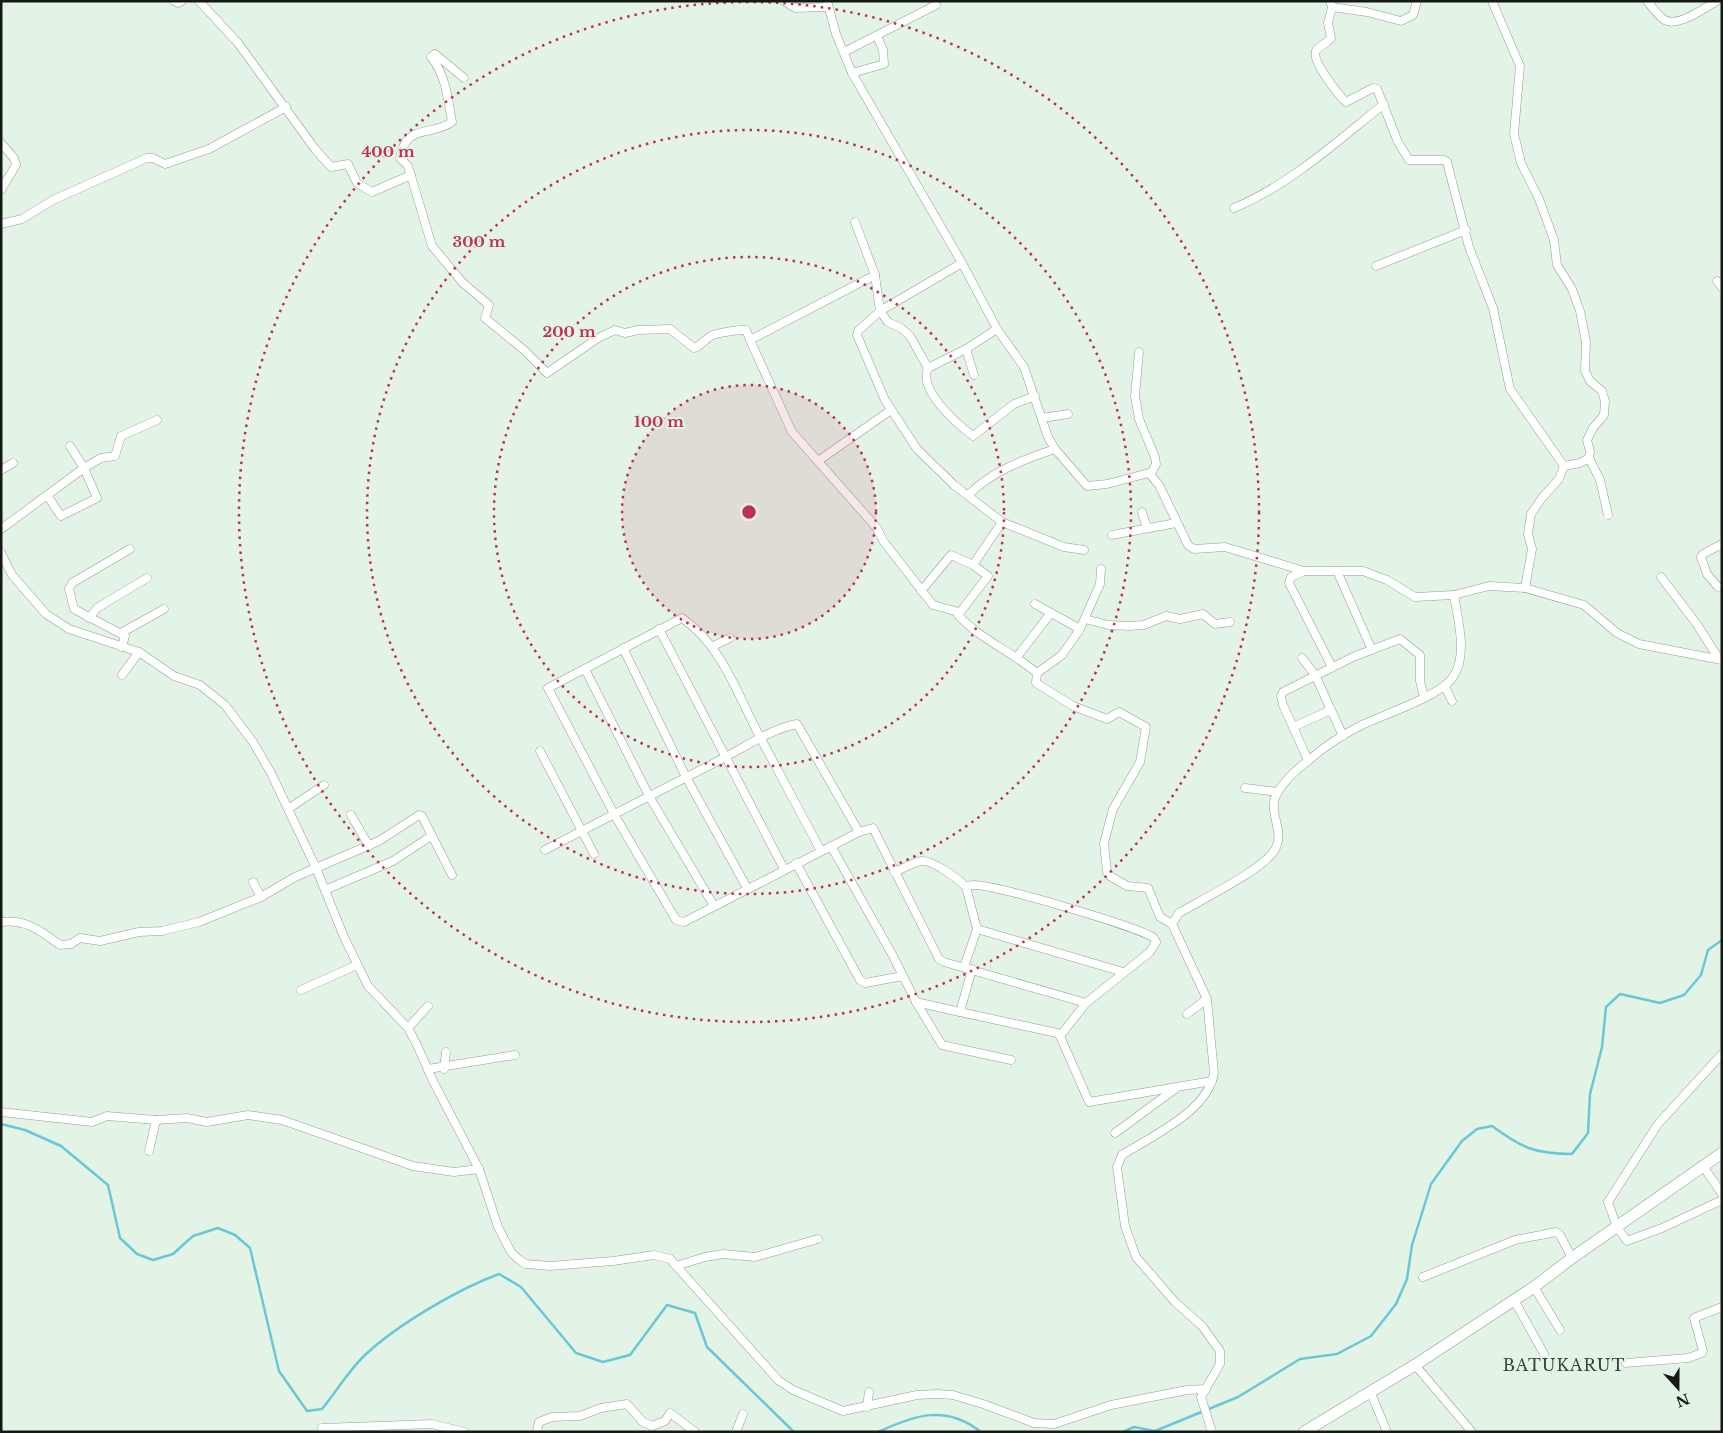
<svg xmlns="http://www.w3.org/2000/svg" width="1723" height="1433" font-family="'Libre Baskerville',serif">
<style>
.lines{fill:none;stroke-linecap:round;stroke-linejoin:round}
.stream{stroke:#6ac7d7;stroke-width:2.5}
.street-casing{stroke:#909f94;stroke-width:9}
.secondary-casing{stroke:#909f94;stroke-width:12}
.street{stroke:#fff;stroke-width:8}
.secondary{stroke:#fff;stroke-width:11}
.ring{fill:none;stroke:#c03051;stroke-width:2.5;stroke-dasharray:2.5 5}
.labels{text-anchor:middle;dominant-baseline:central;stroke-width:4;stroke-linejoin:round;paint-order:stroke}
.quarter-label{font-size:16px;letter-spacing:1px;fill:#37453b;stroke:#e3f4e7}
.centre{fill:#c03051;stroke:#e3f4e7;stroke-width:2.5}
.ring-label{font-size:15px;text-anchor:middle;font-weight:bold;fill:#c03051;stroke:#e3f4e7;stroke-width:4;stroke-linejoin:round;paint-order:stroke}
</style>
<rect width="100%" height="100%" fill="#e3f4e7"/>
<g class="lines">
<!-- stream -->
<g class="stream">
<path d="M1,1124L25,1130L61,1146L108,1185L120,1238L137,1254L153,1260L173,1254L193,1236L218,1228L235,1235L250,1248L279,1371L307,1411L322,1409C336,1392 349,1370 365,1355C397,1325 458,1289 499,1274L521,1287L576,1353L603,1362L630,1355L667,1305L695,1313L707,1347L794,1432"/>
<path d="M878,1432C915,1415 946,1404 981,1432"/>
<path d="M1123,1432L1134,1427L1155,1431L1238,1397L1300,1359L1337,1354L1371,1336L1396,1304L1407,1279L1412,1245L1431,1184L1462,1141L1477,1129L1492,1126C1522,1148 1535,1154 1572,1154L1588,1133L1590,1094L1602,1047L1606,1007L1620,994L1660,1003L1684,995L1701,975L1708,950L1722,940"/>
</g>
<!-- street casing -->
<g class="street-casing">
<g id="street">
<polyline points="174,1 178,3 182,1"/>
<polyline points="199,1 238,43 315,149 331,167 348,164 357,183 372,192 411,175"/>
<polyline points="784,1 795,8 827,7"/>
<polyline points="827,1 836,34 852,73 962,263 997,329 1024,367 1048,437 1055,449 1087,486 1107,484 1149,473 1159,485 1188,545 1194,549 1225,547 1304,571 1363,571 1387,580 1415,597 1454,595 1489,586 1525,588 1584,605 1617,633 1639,644 1722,660"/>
<polyline points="1330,1 1332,7 1367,12 1401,21 1413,15 1417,1"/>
<polyline points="1492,1 1520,66 1514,134 1521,163 1539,199 1554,240 1557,265 1572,289 1580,311 1586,342 1585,371 1590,381 1602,391 1605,401 1604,415 1593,428 1587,440 1590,451 1589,458 1600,480 1608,515"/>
<path d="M1647,1C1652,7 1657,14 1663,19C1677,29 1704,8 1717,1"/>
<path d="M1332,7L1328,23L1331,38C1328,43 1319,45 1316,51C1311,61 1339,95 1346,102L1373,88L1377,89L1398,142L1409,160H1444L1447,162L1469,247L1493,308L1510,389L1564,466L1559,479L1542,498L1531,514L1528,534L1532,549L1525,588"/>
<polyline points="844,52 936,5"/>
<polyline points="852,73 884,64 883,50 877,36"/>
<path d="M464,78L435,54L431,57C446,75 448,100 452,122C430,137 406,123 400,158L408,166L432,246L463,283L489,305L485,318L524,350L547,373L598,338L615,330L625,333L638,330L670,329L694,348C701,346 704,340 711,336C716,333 742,329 746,330L750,340L875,275"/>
<polyline points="1,143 14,158 16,165 1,190"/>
<path d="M1234,208C1291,184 1336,142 1384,104"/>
<polyline points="855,222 875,275 880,311 888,322 901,328 910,336 928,368 966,349 997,329"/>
<polyline points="1,224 22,219 53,200 147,158 153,158 165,164 209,149 286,107"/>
<polyline points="1376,266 1466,230"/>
<polyline points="1717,281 1722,288"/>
<polyline points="750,340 792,432 876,527 884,542 933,605 959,612"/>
<polyline points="966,349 974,375"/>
<polyline points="1139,352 1135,396 1139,419 1155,457 1156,464 1151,474"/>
<path d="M928,368C918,390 957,424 973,436L1014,404L1035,396"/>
<polyline points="1042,418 1068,414"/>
<polyline points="818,461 891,410"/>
<polyline points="1564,466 1580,463 1589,458"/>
<polyline points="1,470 13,463"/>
<polyline points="47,495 61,516 97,498 84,468 70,446"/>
<path d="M968,495C993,471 1022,460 1055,449"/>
<polyline points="1142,512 1147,528"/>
<polyline points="1002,522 1064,547 1084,550"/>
<polyline points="1,529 84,468 101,458 115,456 121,436 157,420"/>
<polyline points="1112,535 1176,523"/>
<polyline points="1,553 12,575 46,614 69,629 139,652 174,676 200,685 225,705 253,742 271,773 316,868 344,937 368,986 408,1028 417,1045 433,1081 479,1169 498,1227 511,1252 518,1259 526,1264 550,1266 613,1261 654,1255 670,1259 778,1380 793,1390 843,1411 917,1395 937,1394 953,1395 983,1404 1034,1423 1054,1424 1111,1405 1187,1390 1206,1389"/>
<path d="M973,565L988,576L958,615C980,639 1012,652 1037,673L1062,655L1080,629"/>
<polyline points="1304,571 1291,577 1289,583 1332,667"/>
<polyline points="1337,571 1372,650"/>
<polyline points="1661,577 1696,623 1719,659"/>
<polyline points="1718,587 1707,574 1701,557 1703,554 1722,544"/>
<polyline points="921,591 951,555 973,565 1002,522 954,485 917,449 885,400 857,335 858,331 880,311 962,263"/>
<polyline points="1035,604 1080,629 1100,584 1101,569"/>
<polyline points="89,618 97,608 147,578"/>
<polyline points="1085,619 1108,625 1129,626 1144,625 1166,616 1180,619 1203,614 1215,624 1230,622"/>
<polyline points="659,629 784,869"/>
<polyline points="121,633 164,609"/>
<polyline points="713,646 730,638"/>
<polyline points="122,647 125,636 74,609 69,589 72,583 130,549"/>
<polyline points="623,648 686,777 747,888"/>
<polyline points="1017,657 1050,614"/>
<polyline points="1302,658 1315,675 1343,736"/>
<polyline points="585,669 649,796 714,906"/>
<path d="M1037,673L1036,683L1073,706L1107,719L1119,712L1146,727L1140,762L1113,809L1104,843L1107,872L1110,876L1127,886L1148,888L1160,917L1172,924L1207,999L1214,1073C1208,1111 1152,1136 1122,1155L1117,1167L1125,1226L1136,1257L1175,1302L1202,1326L1220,1351V1364L1201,1397L1212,1432"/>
<polyline points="122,675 139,652"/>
<polyline points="1445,687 1452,701"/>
<polyline points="1293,727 1331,710"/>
<polyline points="540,751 594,854"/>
<polyline points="1308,760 1283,705 1281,696 1283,692 1353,657 1400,639 1420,655 1420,681 1424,697"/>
<polyline points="1245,788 1278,792"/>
<polyline points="288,809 324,785"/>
<polyline points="351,815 369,846"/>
<polyline points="859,832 873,828 939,959 944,962 1086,1003"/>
<polyline points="831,846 893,956 916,1002 960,1012"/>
<path d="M545,850C602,820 660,791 718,761C742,749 770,729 797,724L859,832C801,862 742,892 684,922L676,920L614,814L548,688L682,618C722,645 738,696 760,737C780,775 801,813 821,851"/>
<polyline points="796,863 860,980 865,983 903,976"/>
<path d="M894,872C902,869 912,863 921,861C931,859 959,879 966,887"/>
<polyline points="253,882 261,897"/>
<polyline points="325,890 393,861 428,838"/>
<path d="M1,922C26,919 41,931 60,945L71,944L80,938L100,941L139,932L162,931L199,922L261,897L295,877L379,841L419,815L422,816L452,875"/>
<path d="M1172,924L1179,913C1201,900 1262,870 1274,851C1285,834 1272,820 1274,803C1275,788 1297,769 1309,760C1324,747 1342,735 1360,726C1382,715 1441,696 1453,677C1468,655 1458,620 1454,595"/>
<polyline points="977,929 1123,972"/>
<path d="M964,967L977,929L966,887C968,886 969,885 973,885C993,884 1139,927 1154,938L1156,942L1150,952L1086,1003L1060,1036"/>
<polyline points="972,969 960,1012 1057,1033 1060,1036 1089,1102 1212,1081"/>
<polyline points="301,990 357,965"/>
<polyline points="916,1002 942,1045 1011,1060"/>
<polyline points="1187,1014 1207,999"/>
<polyline points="408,1028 428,1006"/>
<polyline points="1722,1054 1658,1124 1608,1202 1617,1227 1627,1241 1662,1228 1722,1200"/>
<polyline points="428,1069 515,1055"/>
<polyline points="444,1069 446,1052"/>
<polyline points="1,1112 92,1122 107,1116 156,1120 187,1118 207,1122 248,1115 282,1120 413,1166 454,1172 479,1169"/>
<polyline points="1115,1133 1175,1089"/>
<polyline points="149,1151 156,1120"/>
<polyline points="1703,1166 1722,1194"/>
<polyline points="676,1266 705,1257 723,1254 755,1257 818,1239"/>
<polyline points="1423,1277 1515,1240 1556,1232 1560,1235 1572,1258"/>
<polyline points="1534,1287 1560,1330"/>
<polyline points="1514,1300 1544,1354"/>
<polyline points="1626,1363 1688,1358 1702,1353 1703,1351 1694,1318 1722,1307"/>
<polyline points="1415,1365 1472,1432"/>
<polyline points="1370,1391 1387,1432"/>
<polyline points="867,1407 869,1392"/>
<polyline points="322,1428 432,1424 464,1432"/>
<polyline points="537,1432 539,1422 552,1417 580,1416 601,1408 627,1404 643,1422 652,1426 665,1421 670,1413 695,1432"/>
<polyline points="736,1432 743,1414"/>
</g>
</g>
<!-- secondary casing -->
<g class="secondary-casing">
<polyline id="secondary" points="1304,1432 1415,1365 1534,1287 1572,1258 1722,1153"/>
</g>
<!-- street -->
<use href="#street" class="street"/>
<!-- secondary -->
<use href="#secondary" class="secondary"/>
</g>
<!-- distance rings -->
<circle cx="749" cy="512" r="127" fill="#c03051" fill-opacity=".12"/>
<g class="ring">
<circle cx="749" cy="512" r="127"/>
<circle cx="749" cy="512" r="255"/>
<circle cx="749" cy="512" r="382"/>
<circle cx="749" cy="512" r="510"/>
</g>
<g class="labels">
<!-- quarter labels -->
<g class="quarter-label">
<text x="1564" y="1365">BATUKARUT</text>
</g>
</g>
<circle cx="749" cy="512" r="8" class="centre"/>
<g class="ring-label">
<text x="388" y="157">400 m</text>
<text x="479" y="247">300 m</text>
<text x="569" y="337">200 m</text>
<text x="659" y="427">100 m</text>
</g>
<!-- border -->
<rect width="1723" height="1433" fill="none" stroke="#141915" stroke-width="5"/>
<!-- north arrow -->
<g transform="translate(1678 1388) rotate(159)" stroke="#e3f4e7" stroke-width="4" paint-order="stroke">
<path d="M0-4L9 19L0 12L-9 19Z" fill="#141915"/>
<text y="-8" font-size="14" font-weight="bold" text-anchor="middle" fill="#141915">N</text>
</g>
</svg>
